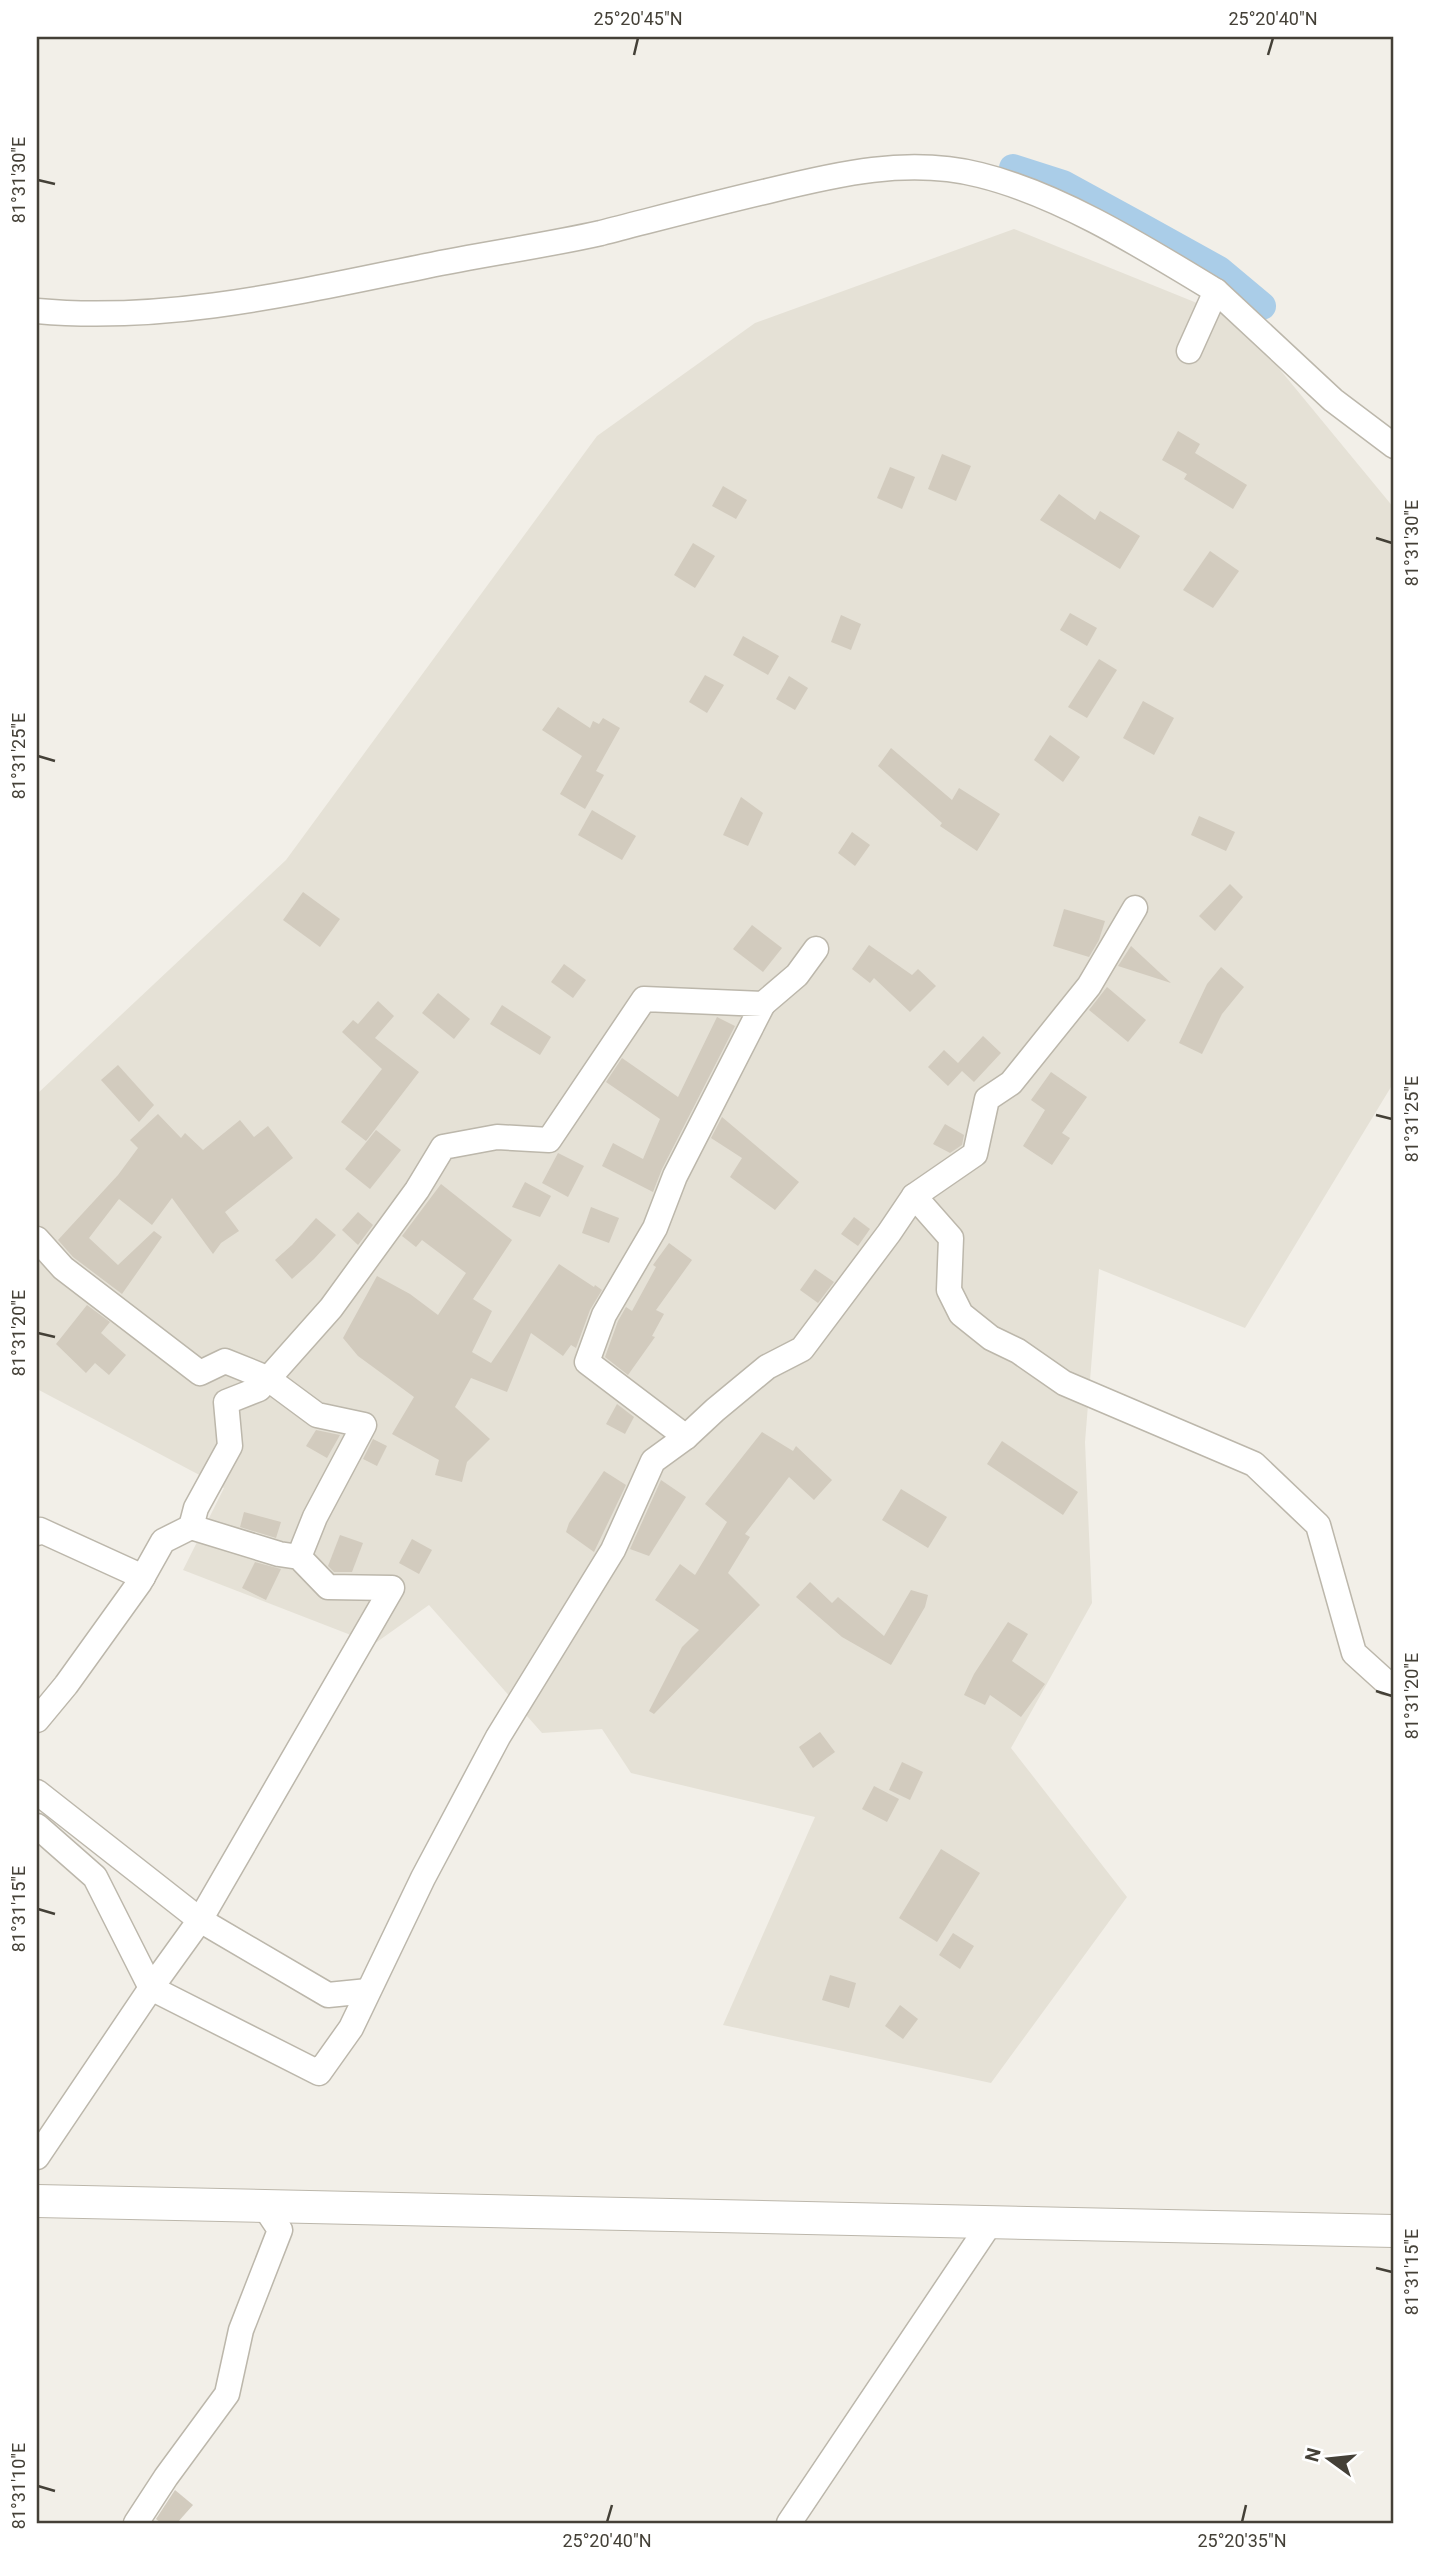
<svg xmlns="http://www.w3.org/2000/svg" width="1431" height="2560" font-family="Roboto,sans-serif">
<style>
.residential{fill:#e5e1d6}
.lines{fill:none;stroke-linecap:round;stroke-linejoin:round}
.canal{stroke:#aacde8;stroke-width:28}
.building{fill:#d2cbbe}
.minor-casing{stroke:#bcb7ab;stroke-width:27}
.tertiary-casing{stroke:#bcb7ab;stroke-width:34}
.minor{stroke:#fff;stroke-width:24}
.tertiary{stroke:#fff;stroke-width:32}
.ticks{fill:none;stroke:#444037;stroke-width:2.5}
.neatline{fill:none;stroke:#444037;stroke-width:2.5}
.ticks-label{font-size:18px;text-anchor:middle;fill:#444037}
</style>
<rect width="100%" height="100%" fill="#f2efe8"/>
<!-- residential -->
<polygon class="residential" points="1014,229 1239,320 1394,508 1394,1082 1245,1328 1099,1269 1085,1442 1092,1603 1011,1748 1127,1897 991,2083 723,2025 815,1817 631,1773 602,1729 542,1733 429,1605 374,1644 183,1570 224,1488 37,1389 37,1094 286,860 597,436 755,323"/>
<g class="lines">
<!-- canal -->
<polyline class="canal" points="1013,168 1063,184 1138,225 1219,270 1262,306"/>
</g>
<!-- building -->
<g class="building">
<polygon points="1178,431 1200,444 1195,453 1247,485 1233,509 1184,479 1187,474 1162,460"/>
<polygon points="942,454 971,466 956,501 928,489"/>
<polygon points="890,467 915,477 902,509 877,498"/>
<polygon points="723,486 747,500 736,519 712,506"/>
<polygon points="1059,494 1095,520 1100,511 1140,536 1120,569 1040,520"/>
<polygon points="693,543 715,556 695,588 674,575"/>
<polygon points="1210,551 1239,571 1213,608 1183,590"/>
<polygon points="1070,613 1097,628 1087,646 1060,630"/>
<polygon points="841,615 861,624 851,650 831,642"/>
<polygon points="743,636 779,656 768,675 733,655"/>
<polygon points="1099,659 1117,670 1087,718 1068,707"/>
<polygon points="705,675 724,685 707,713 689,702"/>
<polygon points="789,676 808,688 795,710 776,699"/>
<polygon points="1143,701 1174,718 1154,755 1123,738"/>
<polygon points="558,707 590,728 593,721 599,724 603,718 620,728 596,771 604,775 585,809 560,794 582,756 542,730"/>
<polygon points="1050,735 1080,757 1063,782 1034,760"/>
<polygon points="891,748 952,800 959,788 1000,814 977,851 940,826 942,823 878,766"/>
<polygon points="741,797 763,813 748,846 723,835"/>
<polygon points="592,810 636,836 622,860 578,835"/>
<polygon points="1199,816 1235,832 1226,851 1191,835"/>
<polygon points="852,832 870,845 855,866 838,853"/>
<polygon points="1230,884 1243,897 1215,931 1199,916"/>
<polygon points="303,892 340,919 320,947 283,920"/>
<polygon points="1064,909 1105,921 1099,940 1089,957 1053,946"/>
<polygon points="752,925 782,948 763,972 733,949"/>
<polygon points="869,945 912,975 918,969 936,986 910,1012 874,978 870,983 852,969"/>
<polygon points="1131,946 1171,983 1118,966"/>
<polygon points="564,964 586,980 573,998 551,982"/>
<polygon points="1221,967 1244,987 1222,1014 1202,1054 1179,1043 1207,984"/>
<polygon points="1107,987 1146,1020 1128,1042 1089,1010"/>
<polygon points="438,993 470,1019 454,1039 422,1013"/>
<polygon points="378,1001 394,1016 375,1038 419,1072 366,1141 341,1122 382,1069 342,1032 353,1020 358,1024"/>
<polygon points="502,1005 551,1037 540,1055 490,1024"/>
<polygon points="717,1017 735,1026 662,1169 653,1192 602,1166 613,1143 643,1159 660,1119 606,1082 622,1058 678,1097"/>
<polygon points="983,1036 1001,1053 974,1082 962,1071 948,1086 928,1067 944,1050 958,1063"/>
<polygon points="118,1065 154,1105 139,1122 101,1080"/>
<polygon points="1051,1072 1087,1097 1062,1133 1070,1138 1052,1165 1023,1146 1045,1110 1031,1100"/>
<polygon points="158,1114 181,1138 185,1133 203,1150 240,1120 254,1137 268,1126 293,1158 225,1212 239,1231 221,1243 213,1254 172,1198 152,1225 119,1199 89,1238 118,1265 154,1231 162,1237 122,1294 73,1257 58,1240 118,1175 138,1148 130,1140"/>
<polygon points="722,1117 799,1182 775,1210 730,1177 742,1158 711,1138"/>
<polygon points="945,1124 964,1135 962,1145 950,1153 933,1144"/>
<polygon points="376,1130 401,1150 370,1189 345,1169"/>
<polygon points="558,1153 584,1166 568,1197 542,1183"/>
<polygon points="525,1182 551,1196 540,1217 512,1207"/>
<polygon points="441,1184 512,1240 473,1299 492,1311 472,1352 491,1363 559,1264 594,1287 595,1285 602,1290 590,1310 576,1348 571,1345 563,1356 531,1333 507,1392 471,1378 455,1407 490,1439 467,1462 462,1482 435,1475 439,1460 392,1434 414,1397 358,1356 343,1338 377,1276 410,1294 438,1315 466,1273 422,1240 416,1247 402,1236"/>
<polygon points="591,1207 619,1218 609,1243 582,1233"/>
<polygon points="358,1212 373,1225 358,1245 342,1230"/>
<polygon points="854,1217 870,1229 858,1246 841,1234"/>
<polygon points="316,1218 336,1235 314,1259 292,1279 275,1260 292,1245"/>
<polygon points="669,1243 692,1260 656,1310 664,1314 652,1336 655,1337 628,1375 605,1357 618,1321 626,1307 632,1311 656,1267 653,1265"/>
<polygon points="815,1269 834,1282 818,1303 800,1290"/>
<polygon points="87,1305 110,1322 101,1333 126,1355 109,1375 95,1363 86,1373 56,1344"/>
<polygon points="617,1404 634,1417 625,1434 606,1424"/>
<polygon points="316,1430 340,1435 327,1458 306,1446"/>
<polygon points="762,1432 793,1451 796,1446 832,1480 814,1500 789,1477 745,1534 750,1537 728,1573 760,1605 654,1714 649,1711 682,1647 699,1630 655,1600 680,1564 695,1575 727,1522 705,1504"/>
<polygon points="373,1439 387,1446 377,1466 363,1459"/>
<polygon points="1002,1441 1078,1492 1063,1515 987,1464"/>
<polygon points="604,1471 626,1485 594,1552 566,1532 569,1523"/>
<polygon points="661,1480 686,1497 649,1556 630,1549"/>
<polygon points="901,1489 947,1517 928,1548 882,1520"/>
<polygon points="244,1512 281,1522 276,1538 240,1527"/>
<polygon points="340,1535 363,1543 352,1572 334,1572 328,1566"/>
<polygon points="412,1539 432,1550 419,1574 399,1563"/>
<polygon points="255,1562 281,1569 266,1600 242,1588"/>
<polygon points="810,1582 832,1603 838,1597 884,1636 911,1590 928,1595 925,1607 891,1665 842,1637 796,1597"/>
<polygon points="1008,1622 1028,1634 1012,1661 1045,1684 1021,1717 990,1695 985,1705 964,1695 974,1674"/>
<polygon points="820,1732 835,1752 813,1768 799,1747"/>
<polygon points="902,1762 923,1772 910,1800 889,1790"/>
<polygon points="874,1786 899,1799 887,1822 862,1809"/>
<polygon points="941,1849 980,1873 937,1942 899,1918"/>
<polygon points="953,1933 974,1946 960,1969 939,1955"/>
<polygon points="830,1975 856,1983 849,2008 822,2000"/>
<polygon points="900,2005 918,2019 903,2039 885,2026"/>
<polygon points="175,2490 193,2505 177,2523 161,2523 156,2519"/>
</g>
<g class="lines">
<!-- minor casing -->
<g class="minor-casing">
<g id="minor">
<path d="M37,311C168,323 298,292 426,266C484,254 543,246 601,233C656,219 712,204 768,191C837,174 908,157 980,175C1061,195 1145,248 1216,291"/>
<polyline points="1189,351 1216,291 1333,400 1394,446"/>
<polyline points="763,1004 797,975 816,949"/>
<polyline points="914,1196 975,1154 987,1099 1011,1083 1089,986 1135,908"/>
<polyline points="37,1239 63,1268 200,1373 225,1361 267,1378 317,1415 364,1425 315,1517 299,1557"/>
<polyline points="191,1527 196,1508 230,1446 226,1402 259,1389 331,1308 417,1190 443,1147 497,1137 549,1140 644,999 763,1004 675,1176 655,1228 604,1315 587,1362 686,1437"/>
<polyline points="37,1533 40,1530 143,1577"/>
<polyline points="37,1720 66,1685 140,1582 163,1541 191,1527 279,1554 299,1557 328,1587 392,1588 200,1920 151,1988 37,2157"/>
<polyline points="37,1792 200,1920 328,1995 368,1991"/>
<polyline points="37,1826 95,1877 151,1988 319,2073 351,2028 423,1878 498,1737 613,1550 653,1461 686,1437 715,1410 767,1367 802,1349 889,1233 914,1196 951,1238 949,1290 961,1314 991,1338 1018,1351 1064,1383 1254,1464 1318,1525 1354,1653 1386,1682 1394,1682"/>
<polyline points="136,2523 166,2477 227,2394 241,2330 280,2230 264,2206"/>
<polyline points="789,2523 991,2222"/>
</g>
</g>
<!-- tertiary casing -->
<g class="tertiary-casing">
<polyline id="tertiary" points="37,2201 1394,2231"/>
</g>
<!-- minor -->
<use href="#minor" class="minor"/>
<!-- tertiary -->
<use href="#tertiary" class="tertiary"/>
</g>
<!-- ticks -->
<path class="ticks" d="M634,55L638,38M1268,55L1273,38M38,180L55,184M1376,538L1392,543M38,756L55,761M1376,1115L1392,1119M38,1333L55,1337M1376,1691L1392,1696M38,1909L55,1914M1376,2268L1392,2272M38,2486L55,2491M607,2522L612,2505M1242,2522L1246,2505"/>
<!-- border -->
<rect width="1431" height="2560" fill="none" stroke="#ffffff" stroke-width="77"/>
<!-- north arrow -->
<g transform="translate(1329 2459) rotate(285)" stroke="#ffffff" stroke-width="5" paint-order="stroke">
<path d="M0-5L12 26L0 18L-12 26Z" fill="#444037"/>
<text y="-10" font-size="19" font-weight="bold" text-anchor="middle" fill="#444037">N</text>
</g>
<rect x="38" y="38" width="1354" height="2484" class="neatline"/>
<g class="ticks-label">
<text x="638" y="25">25°20'45"N</text>
<text x="1273" y="25">25°20'40"N</text>
<text transform="translate(19 180) rotate(-90)" y="6">81°31'30"E</text>
<text transform="translate(1412 543) rotate(-90)" y="6">81°31'30"E</text>
<text transform="translate(19 756) rotate(-90)" y="6">81°31'25"E</text>
<text transform="translate(1412 1119) rotate(-90)" y="6">81°31'25"E</text>
<text transform="translate(19 1333) rotate(-90)" y="6">81°31'20"E</text>
<text transform="translate(1412 1696) rotate(-90)" y="6">81°31'20"E</text>
<text transform="translate(19 1909) rotate(-90)" y="6">81°31'15"E</text>
<text transform="translate(1412 2272) rotate(-90)" y="6">81°31'15"E</text>
<text transform="translate(19 2486) rotate(-90)" y="6">81°31'10"E</text>
<text x="607" y="2547">25°20'40"N</text>
<text x="1242" y="2547">25°20'35"N</text>
</g>
</svg>
